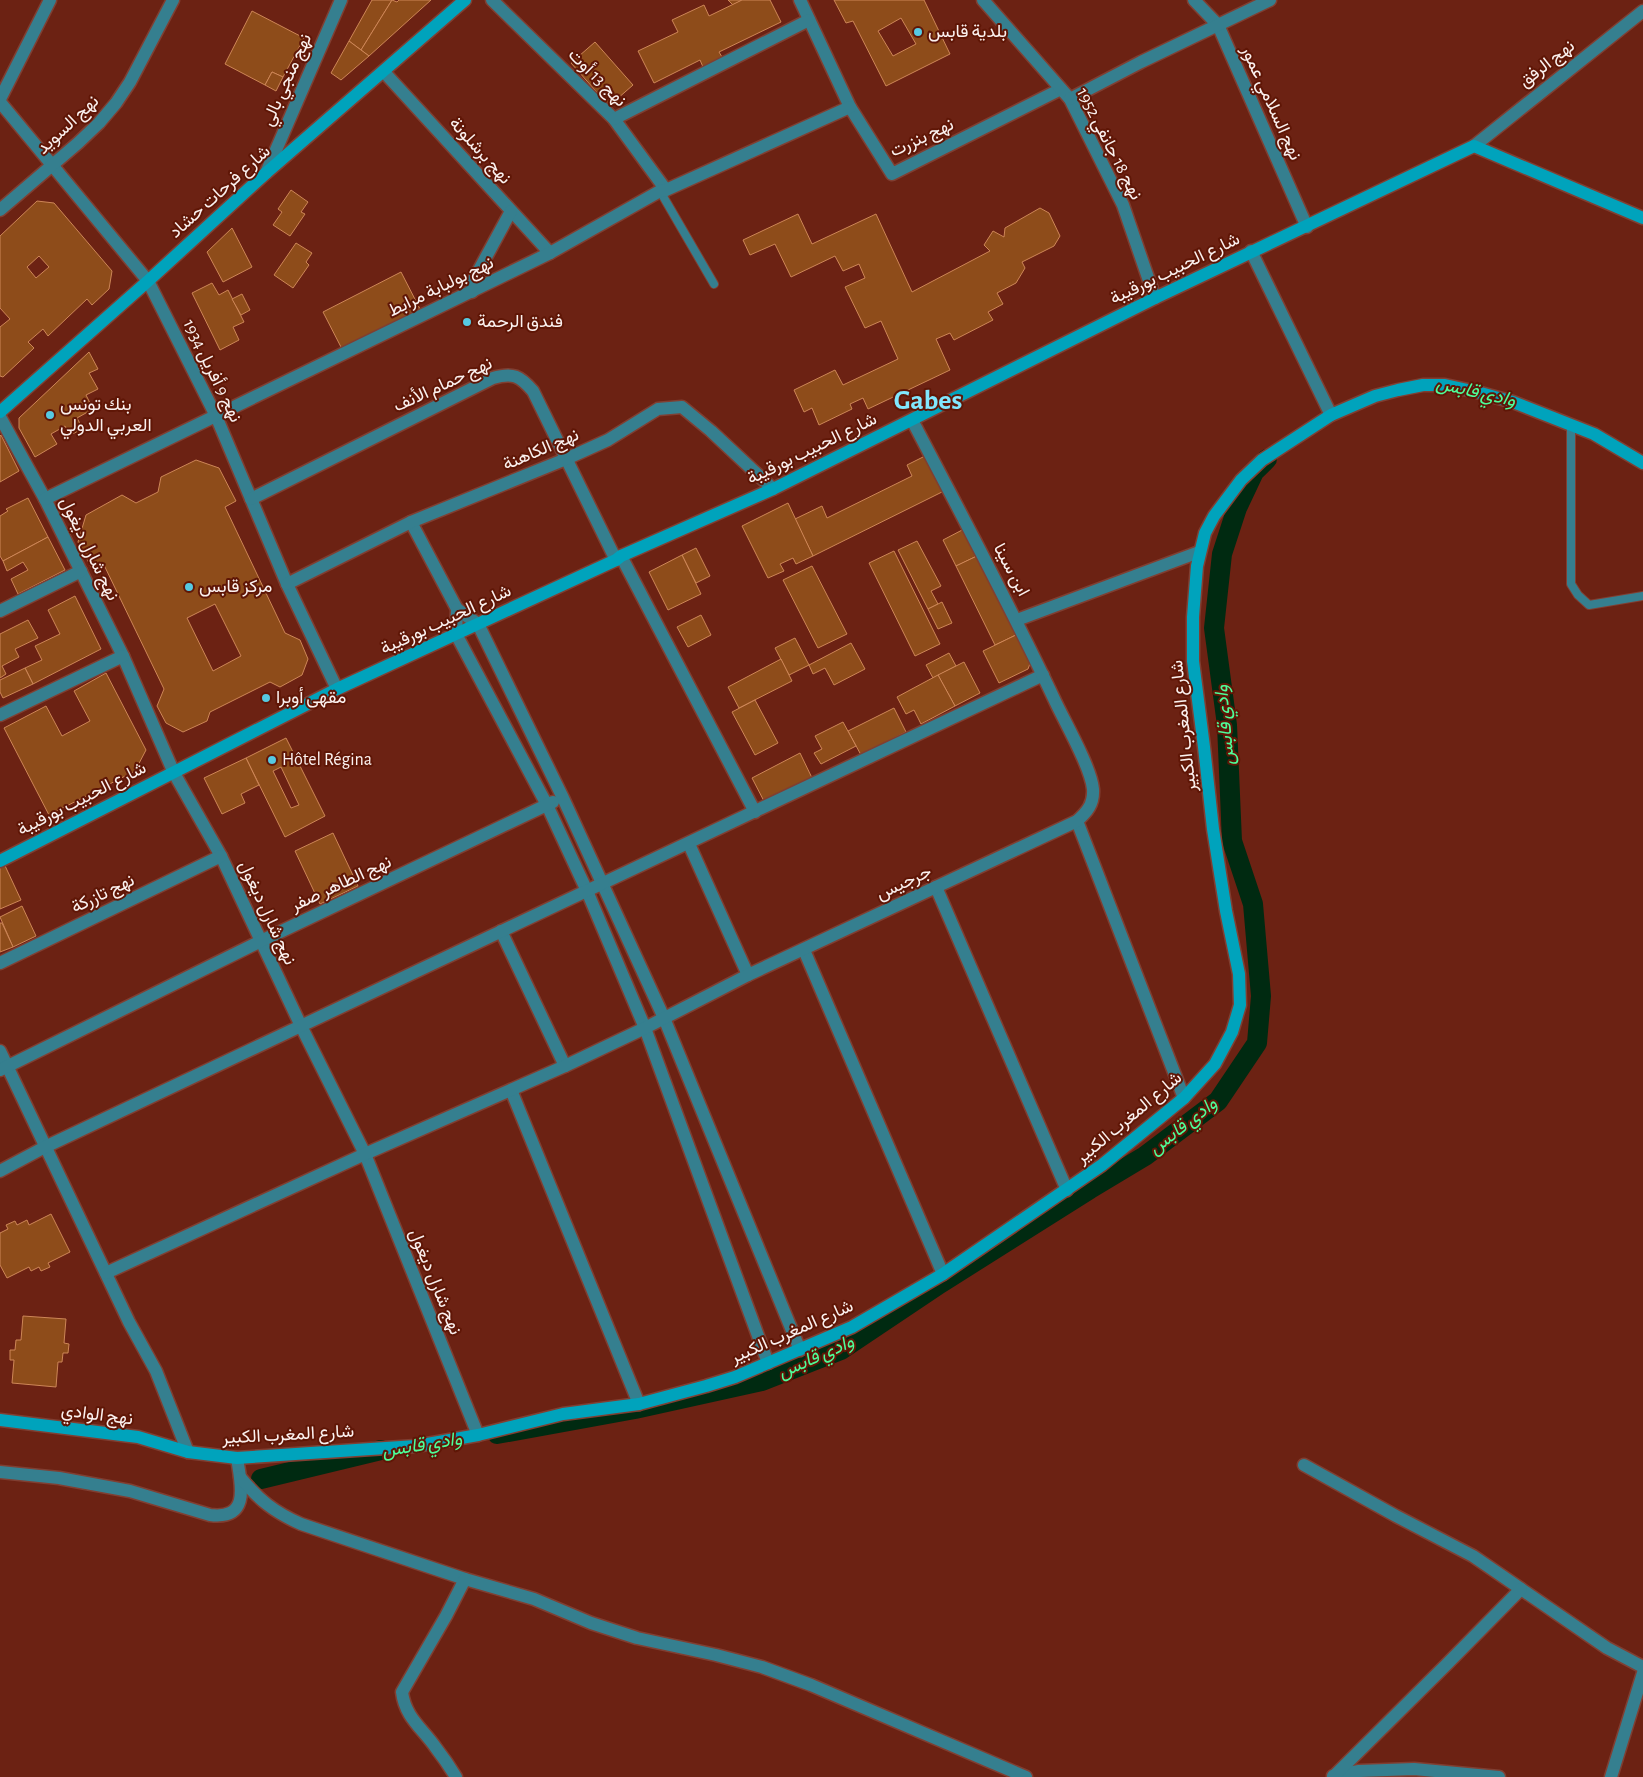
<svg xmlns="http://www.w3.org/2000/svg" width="1643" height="1777" font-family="'Alegreya Sans',Vazirmatn,sans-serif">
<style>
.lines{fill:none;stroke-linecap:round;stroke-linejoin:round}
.canal{stroke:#002a11;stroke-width:20}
.building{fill:#8e4c1a;stroke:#cd8657;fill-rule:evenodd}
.lane-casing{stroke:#803f32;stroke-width:10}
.street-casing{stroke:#803f32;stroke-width:15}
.secondary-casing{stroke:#803f32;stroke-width:15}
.lane{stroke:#357f8f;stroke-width:8}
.street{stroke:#357f8f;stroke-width:12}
.secondary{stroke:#00a3bc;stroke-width:12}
.poi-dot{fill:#56c9e1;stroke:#5f1606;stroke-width:2}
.labels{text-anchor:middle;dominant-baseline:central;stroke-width:4;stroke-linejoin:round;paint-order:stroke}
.poi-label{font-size:18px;fill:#fbf1ef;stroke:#5f1606;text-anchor:start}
.street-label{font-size:18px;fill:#fbf1ef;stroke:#5f1606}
.water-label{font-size:19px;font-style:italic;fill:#4dfe99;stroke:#5f1606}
.town-label{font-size:28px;font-weight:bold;fill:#81e7fd;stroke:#5f1606}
</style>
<rect width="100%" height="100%" fill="#6c2213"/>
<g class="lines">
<!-- canal -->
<g class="canal">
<polyline points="497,1434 635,1409 762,1381 841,1350 941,1283 1090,1189 1145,1156 1218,1101 1257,1043 1261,996 1253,904 1232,841 1227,725 1214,628 1222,554 1237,508 1254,472 1267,459"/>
<polyline points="261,1479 381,1450"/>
</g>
</g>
<!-- building -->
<g class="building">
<polygon points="372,0 392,0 361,50 349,41"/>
<polygon points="392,0 397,2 399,0 431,0 369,56 361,50"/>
<polygon points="728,0 742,0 733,5"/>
<polygon points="742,0 770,0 781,22 719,52 722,57 703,67 700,60 654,83 638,51 678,32 672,20 704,5 709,16"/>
<path d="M834,0H924L950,54L886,86L853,21L846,23ZM901,18L916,44L893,56L878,31Z"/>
<polygon points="252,11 304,38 283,77 272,72 265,85 225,64"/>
<polygon points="349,41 369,56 341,80 331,73"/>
<polygon points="595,42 633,85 609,106 571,63"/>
<polygon points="272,72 283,77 276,91 265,85"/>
<polygon points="291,190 308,202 301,212 305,214 290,236 273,225 282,212 278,209"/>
<path d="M37,201L54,203L112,271L109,289L92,305L87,299L48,336L43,329L28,342L34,348L3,377L0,376V327L10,319L0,308V236ZM39,256L49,267L36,278L27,267Z"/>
<polygon points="1040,208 1049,213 1060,236 1054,246 1022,262 1025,268 1016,283 997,293 1003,304 988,312 993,320 954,340 950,333 936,339 950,370 868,409 863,398 850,404 852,409 819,425 812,408 804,412 794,390 835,370 843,385 898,359 881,321 865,328 845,287 865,278 859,264 843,271 835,256 791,277 775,244 750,255 743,240 798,214 812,244 876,214 912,292 990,251 984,245 993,231 1004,237 1005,228"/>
<polygon points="232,228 252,267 223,282 207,252"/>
<polygon points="296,243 312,253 306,262 309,265 293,288 274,275"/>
<polygon points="401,272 420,309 342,349 323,312"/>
<polygon points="212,283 219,295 228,290 244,322 233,327 239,340 220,350 192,293"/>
<polygon points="242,294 250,310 241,315 232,299"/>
<polygon points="89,352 98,369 89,373 98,389 86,395 93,409 77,418 83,429 70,435 65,426 51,434 57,444 35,457 19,428 19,418"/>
<polygon points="1,435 19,471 0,482 0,436"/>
<polygon points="927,455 944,491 813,556 795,519 822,506 827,518 912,476 907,465"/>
<path d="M196,460L219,468L236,501L225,507L285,633L300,640L308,659L302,675L280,687L270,682L210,712L207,721L183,732L166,723L157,706L164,689L103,563L92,569L78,542L86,515L122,495L136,503L158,492L161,477ZM215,604L241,656L213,671L187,618Z"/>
<polygon points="28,498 48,537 3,561 0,556 0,516 8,511 6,509"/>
<polygon points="788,503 813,556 796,564 793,558 780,564 784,571 768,578 742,526"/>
<polygon points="966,528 979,555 956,566 943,540"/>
<polygon points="48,537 65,570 18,594 11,579 28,570 23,562 7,571 3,561"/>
<polygon points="917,541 941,586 931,591 938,604 928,609 898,550"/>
<polygon points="696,548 710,576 696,583 682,555"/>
<polygon points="894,551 940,644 915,656 869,563"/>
<polygon points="682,555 701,594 668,610 649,572"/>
<polygon points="979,555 1018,634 995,645 956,566"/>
<polygon points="812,566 847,634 818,648 783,580"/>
<polygon points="75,596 101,649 33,684 25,668 42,660 35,646 60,634 48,610"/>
<polygon points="942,602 952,623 938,629 928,609"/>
<polygon points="701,615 711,635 688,647 677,627"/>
<polygon points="28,620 38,638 15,649 19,657 2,666 6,674 0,678 0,634"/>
<polygon points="1018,634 1031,661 1028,669 999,683 983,651"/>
<polygon points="795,638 809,665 789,675 775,648"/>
<polygon points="851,643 865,669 834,685 825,668 813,674 809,665"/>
<polygon points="949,653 956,666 933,678 926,665"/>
<polygon points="781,659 792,681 739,708 728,687"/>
<polygon points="964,662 980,693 955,706 938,675"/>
<polygon points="25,668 33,684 3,698 0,692 0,680"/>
<polygon points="106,673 146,750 135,771 49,815 4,728 46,706 62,736 90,721 74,691"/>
<polygon points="938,675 955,706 921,724 914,710 906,714 897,697"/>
<polygon points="755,700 778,743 755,755 732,712"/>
<polygon points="894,708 906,732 861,755 848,731"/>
<polygon points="843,722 856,746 821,764 814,753 822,749 815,736"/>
<path d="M286,738L325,816L285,837L246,758ZM281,767L299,805L291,808L273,771Z"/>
<polygon points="800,753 813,780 766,805 752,778"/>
<polygon points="246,758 259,785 241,794 245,803 222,814 204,778"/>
<polygon points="333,833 358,886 320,904 295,851"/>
<polygon points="0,855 21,900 0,909"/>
<polygon points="22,906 36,936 13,947 0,917"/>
<polygon points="0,923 2,923 13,947 0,952"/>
<polygon points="51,1214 70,1252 48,1263 50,1267 41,1271 39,1267 31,1271 29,1267 7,1278 0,1265 0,1233 8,1229 6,1225 15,1221 17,1225 27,1220 29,1225"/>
<polygon points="23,1316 66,1319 64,1343 69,1344 68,1353 63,1353 62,1362 58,1362 56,1387 12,1383 14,1360 10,1360 10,1350 15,1350 16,1340 21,1340"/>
</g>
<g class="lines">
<!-- lane casing -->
<g class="lane-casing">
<g id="lane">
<polyline points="660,191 714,284"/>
<polyline points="1571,425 1571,584 1578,595 1589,605 1643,596"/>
</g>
</g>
<!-- street casing -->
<g class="street-casing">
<g id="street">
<polyline points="492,0 614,119 666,190"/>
<polyline points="800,0 850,107 892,174 1061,89"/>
<polyline points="983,0 1070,99 1123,205 1155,298"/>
<polyline points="1194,0 1218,25 1307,227"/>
<polyline points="384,72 550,253"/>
<polyline points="0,99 50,0"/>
<polyline points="1070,99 1141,62 1270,0"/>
<polyline points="0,102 148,281 216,416 287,584 337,689"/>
<polyline points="614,119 809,20"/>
<polyline points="1474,146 1643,11"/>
<polyline points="266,173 341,0"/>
<polyline points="0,210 78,143 99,123 116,103 130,82 173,0"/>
<polyline points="1251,251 1331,415"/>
<polyline points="472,292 473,281 511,211"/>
<polyline points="0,417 45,499 123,656 174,773 221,856 301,1026 365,1154 478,1435"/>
<polyline points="45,499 550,253 660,191 666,190 850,107"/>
<path d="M251,499L493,378C513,372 520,376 533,391L616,560"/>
<polyline points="411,522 457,609 456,634 547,805 587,891 645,1028 768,1363"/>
<polyline points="621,556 755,812"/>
<polyline points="287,584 411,522 566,459 608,440 658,409 682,407 711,431 773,489"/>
<polyline points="457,609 478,624 563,798 664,1018 800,1350"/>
<polyline points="0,611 81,571"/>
<polyline points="1017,620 1199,552"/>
<polyline points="0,715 123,656"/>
<polyline points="1077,821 1184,1098"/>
<polyline points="689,844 748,975"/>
<polyline points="936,887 1067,1190"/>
<polyline points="501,931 565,1066"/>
<polyline points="804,950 943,1274"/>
<polyline points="0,963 221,856"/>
<polyline points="0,1051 129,1322 156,1371 188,1452"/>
<polyline points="0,1070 261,941 553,802"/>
<polyline points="511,1090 639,1404"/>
<path d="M0,1171L45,1147C378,990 711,833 1043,675"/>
<path d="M106,1273L365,1154L565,1066L645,1028L748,975L1077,821C1087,812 1094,804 1093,789C1091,768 1066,724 1056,703C1011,607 961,514 912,420"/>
<polyline points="1304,1465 1396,1516 1473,1556 1607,1648 1643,1667"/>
<path d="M0,1472L59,1478L130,1491L210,1515C251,1520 241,1484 237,1458"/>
<path d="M240,1477C259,1500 274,1512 301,1524L465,1579L534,1599L591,1623L637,1638L716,1655L762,1667L811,1685L1026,1777"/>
<polyline points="1333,1776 1359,1771 1414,1769 1499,1777"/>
<polyline points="1334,1776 1447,1664 1521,1589"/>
<path d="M456,1777C450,1767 443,1757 436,1748C422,1728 405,1717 402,1692L446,1616L465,1579"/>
<polyline points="1611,1777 1643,1673"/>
</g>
</g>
<!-- secondary casing -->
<g class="secondary-casing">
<g id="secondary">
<polyline points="0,412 148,281 266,173 465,0"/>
<polyline points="0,861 337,689 616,560 621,556 773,489 1155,298 1474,146 1643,218"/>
<polyline points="0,1420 138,1437 188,1452 237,1458 416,1446 478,1435 563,1414 639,1404 706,1386 735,1377 852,1327 943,1274 1102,1165 1184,1098 1215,1064 1232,1032 1240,1005 1239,974 1226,911 1213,829 1204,747 1193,661 1193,617 1197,566 1205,533 1214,516 1241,480 1262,460 1331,415 1375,396 1398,390 1423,385 1445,385 1477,392 1513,402 1594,434 1643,463"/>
</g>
</g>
<!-- lane -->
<use href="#lane" class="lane"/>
<!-- street -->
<use href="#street" class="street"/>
<!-- secondary -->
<use href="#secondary" class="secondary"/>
</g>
<!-- markers -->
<g class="poi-dot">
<circle cx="918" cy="32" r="5"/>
<circle cx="467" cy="322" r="5"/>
<circle cx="50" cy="415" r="5"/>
<circle cx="189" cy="587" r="5"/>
<circle cx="266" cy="698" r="5"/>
<circle cx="272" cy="760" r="5"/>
</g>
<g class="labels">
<!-- poi labels -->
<g class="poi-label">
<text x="928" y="32">بلدية قابس</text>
<text x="477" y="322">فندق الرحمة</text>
<text x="60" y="405">بنك تونس<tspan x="60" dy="21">العربي الدولي</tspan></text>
<text x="199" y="587">مركز قابس</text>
<text x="276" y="698">مقهى أوبرا</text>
<text x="282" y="760">Hôtel Régina</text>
</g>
<!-- street labels -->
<g class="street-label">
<text transform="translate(1547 64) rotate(-38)">نهج الرفق</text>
<text transform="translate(597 78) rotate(45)">نهج 13 أوت</text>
<text transform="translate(287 80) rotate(-66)">نهج منجي بالي</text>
<text transform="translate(1271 103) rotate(66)">نهج السلامي عمور</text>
<text transform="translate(68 125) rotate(-43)">نهج السويد</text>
<text transform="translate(922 138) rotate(-25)">نهج بنزرت</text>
<text transform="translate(1109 144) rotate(63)">نهج 18 جانفي 1952</text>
<text transform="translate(480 151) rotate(48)">نهج برشلونة</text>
<text transform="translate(220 192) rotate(-42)">شارع فرحات حشاد</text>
<text transform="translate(1175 269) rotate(-26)">شارع الحبيب بورقيبة</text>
<text transform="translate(441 287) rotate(-26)">نهج بولبابة مرابط</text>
<text transform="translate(212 371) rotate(64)">نهج 9 أفريل 1934</text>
<text transform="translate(443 385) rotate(-25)">نهج حمام الأنف</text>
<text transform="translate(812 449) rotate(-26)">شارع الحبيب بورقيبة</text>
<text transform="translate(541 450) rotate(-23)">نهج الكاهنة</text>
<text transform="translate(89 549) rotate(64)">نهج شارل ديغول</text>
<text transform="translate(1011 570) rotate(62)">ابن سينا</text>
<text transform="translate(446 620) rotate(-25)">شارع الحبيب بورقيبة</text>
<text transform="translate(1184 726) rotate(-96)">شارع المغرب الكبير</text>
<text transform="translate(82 799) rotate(-27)">شارع الحبيب بورقيبة</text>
<text transform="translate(904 883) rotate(-25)">جرجيس</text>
<text transform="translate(341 884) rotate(-25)">نهج الطاهر صفر</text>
<text transform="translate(103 894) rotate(-26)">نهج تازركة</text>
<text transform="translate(267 913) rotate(65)">نهج شارل ديغول</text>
<text transform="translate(1129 1118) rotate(-40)">شارع المغرب الكبير</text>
<text transform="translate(435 1282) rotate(68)">نهج شارل ديغول</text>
<text transform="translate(792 1332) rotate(-24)">شارع المغرب الكبير</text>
<text transform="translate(97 1415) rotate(7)">نهج الوادي</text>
<text transform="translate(288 1435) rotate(-3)">شارع المغرب الكبير</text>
</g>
<!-- water labels -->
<g class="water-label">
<text transform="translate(1476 392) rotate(13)">وادي قابس</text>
<text transform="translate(1225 725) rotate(-95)">وادي قابس</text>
<text transform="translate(1183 1126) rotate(-38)">وادي قابس</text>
<text transform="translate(816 1357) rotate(-24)">وادي قابس</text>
<text transform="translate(422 1445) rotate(-9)">وادي قابس</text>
</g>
<!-- town labels -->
<g class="town-label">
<text x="928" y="401">Gabes</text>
</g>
</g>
</svg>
